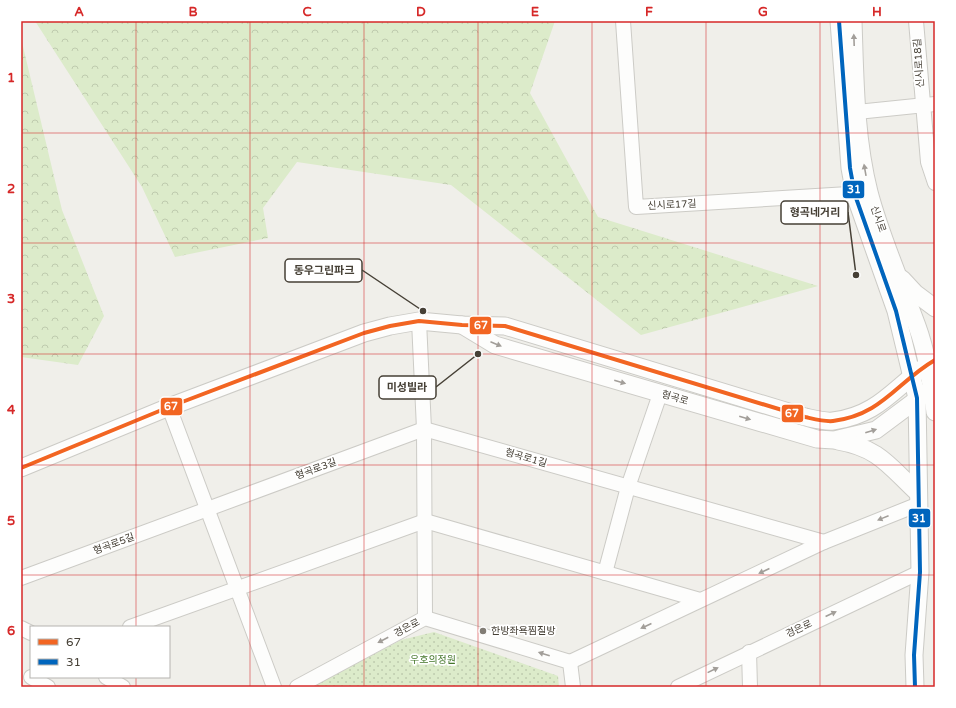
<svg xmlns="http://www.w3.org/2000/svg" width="956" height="708" font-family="'Varela Round','Noto Sans KR',sans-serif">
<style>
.forest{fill:url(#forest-crowns)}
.park{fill:url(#park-dots)}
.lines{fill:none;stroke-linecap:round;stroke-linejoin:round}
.minor-casing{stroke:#cccbc6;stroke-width:16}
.tertiary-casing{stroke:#cccbc6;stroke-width:19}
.minor{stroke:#fdfdfc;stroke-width:14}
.tertiary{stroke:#fdfdfc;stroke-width:17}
.bus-1-casing{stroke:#fff;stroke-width:7}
.bus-2-casing{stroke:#fff;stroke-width:7}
.bus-1{stroke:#f26522;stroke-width:4}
.bus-2{stroke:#0065bd;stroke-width:4}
.oneway{fill:#a29e99}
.grid{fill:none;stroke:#d62828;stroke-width:1;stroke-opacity:0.55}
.poi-dot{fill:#827d75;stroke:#fff;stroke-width:1.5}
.labels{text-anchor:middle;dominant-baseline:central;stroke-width:3.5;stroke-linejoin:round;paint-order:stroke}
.street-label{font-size:10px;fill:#464036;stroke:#fff}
.poi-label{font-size:10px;fill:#464036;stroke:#fff;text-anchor:start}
.park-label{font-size:10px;fill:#44762a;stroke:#fff}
.leader{fill:none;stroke:#464036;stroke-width:1.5}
.callout-dot{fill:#464036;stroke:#fff;stroke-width:1.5}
.callout{fill:#fff;stroke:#464036;stroke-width:1.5}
.callout-label{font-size:11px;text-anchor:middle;font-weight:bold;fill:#464036}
.line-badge{stroke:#fff;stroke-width:1.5}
.badge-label{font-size:11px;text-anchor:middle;font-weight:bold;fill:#fff}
.neatline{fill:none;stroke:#d62828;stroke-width:1.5}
.grid-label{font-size:13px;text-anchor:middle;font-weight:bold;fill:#d62828}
</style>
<defs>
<pattern id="forest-crowns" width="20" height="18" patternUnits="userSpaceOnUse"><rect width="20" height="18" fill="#dcebca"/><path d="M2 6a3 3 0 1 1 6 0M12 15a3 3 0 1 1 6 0" fill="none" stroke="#becbae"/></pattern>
<pattern id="park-dots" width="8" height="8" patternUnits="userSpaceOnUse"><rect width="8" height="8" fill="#dcebca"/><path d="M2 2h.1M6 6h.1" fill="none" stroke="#becbae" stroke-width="1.8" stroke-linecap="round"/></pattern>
</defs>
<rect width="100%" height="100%" fill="#f0efea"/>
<!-- forest -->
<g class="forest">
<polygon points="35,21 555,21 530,93 598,217 818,286 641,335 451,185 297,162 263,208 268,238 175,257 142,187"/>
<polygon points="21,38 62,210 104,316 78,365 21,357"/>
</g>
<!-- park -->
<polygon class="park" points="434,632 558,676 559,687 311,687 401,640"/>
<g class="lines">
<!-- minor casing -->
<g class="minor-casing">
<g id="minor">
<polyline points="623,21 636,207 865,193"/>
<polyline points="916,21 928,162 935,183"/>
<polyline points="857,112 935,104"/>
<polyline points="419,321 424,429 425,618"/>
<polyline points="169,407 274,687"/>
<polyline points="605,573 628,487 660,394"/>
<polyline points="21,578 424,429 824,542"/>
<polyline points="130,627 425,521 700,600"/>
<polyline points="21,628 31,633"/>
<polyline points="749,652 750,687"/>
<polyline points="570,662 824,542 919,504"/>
<polyline points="31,677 48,687"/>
<polyline points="106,677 123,687"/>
<polyline points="297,687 425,618 570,662 573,687"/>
<polyline points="678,687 920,572"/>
</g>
</g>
<!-- tertiary casing -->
<g class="tertiary-casing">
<g id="tertiary">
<polyline points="839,21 850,168 855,195 896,311 917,398 920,572 914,655 915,687"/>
<path d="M853,21C855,78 855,137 869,192C881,238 901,282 917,326C927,353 931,383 935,412"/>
<polyline points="902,279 915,293 935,308"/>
<polyline points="462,325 495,345 817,439 834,440 876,430 935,386"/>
<path d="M838,441C879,448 889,466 918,493"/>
<path d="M21,468L169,407L364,333L390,326L419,321L462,325L505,326L805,417C814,419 825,422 833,421C882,415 897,382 935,360"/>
</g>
</g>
<!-- minor -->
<use href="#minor" class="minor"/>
<!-- tertiary -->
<use href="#tertiary" class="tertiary"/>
<!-- bus-1 casing -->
<g class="bus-1-casing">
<path id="bus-1" d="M21,468L169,407L364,333L390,326L419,321L462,325L505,326L805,417C814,419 825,422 833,421C882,415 897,382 935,360"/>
</g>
<!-- bus-2 casing -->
<g class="bus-2-casing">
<polyline id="bus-2" points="839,21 850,168 855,195 896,311 917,398 920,572 914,655 915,687"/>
</g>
<!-- bus-1 -->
<use href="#bus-1" class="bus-1"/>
<!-- bus-2 -->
<use href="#bus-2" class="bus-2"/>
</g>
<!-- one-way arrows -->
<defs><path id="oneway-solid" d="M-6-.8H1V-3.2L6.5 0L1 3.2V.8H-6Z"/></defs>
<g class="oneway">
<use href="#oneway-solid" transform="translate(854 40) rotate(-92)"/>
<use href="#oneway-solid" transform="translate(865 170) rotate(-100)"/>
<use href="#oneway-solid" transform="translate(496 344) rotate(23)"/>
<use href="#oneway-solid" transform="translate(620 382) rotate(16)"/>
<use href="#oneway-solid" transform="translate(745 418) rotate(16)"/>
<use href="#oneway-solid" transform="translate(871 431) rotate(-18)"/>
<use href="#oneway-solid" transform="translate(883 518) rotate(158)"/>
<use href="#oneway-solid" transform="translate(764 571) rotate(155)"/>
<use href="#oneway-solid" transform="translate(831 614) rotate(-25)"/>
<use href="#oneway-solid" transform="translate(646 626) rotate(155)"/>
<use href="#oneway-solid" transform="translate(383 640) rotate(152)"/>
<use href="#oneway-solid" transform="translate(544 654) rotate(-163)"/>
<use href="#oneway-solid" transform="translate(713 670) rotate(-26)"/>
</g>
<!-- grid -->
<path class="grid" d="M136,21V627M250,21V687M364,21V687M478,21V687M592,21V687M706,21V687M820,21V687M21,133H935M21,243H935M21,354H935M21,465H935M21,575H935M136,677V687"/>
<!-- markers -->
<circle class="poi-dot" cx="483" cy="631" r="4"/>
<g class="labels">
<!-- street labels -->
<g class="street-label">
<text transform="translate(919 63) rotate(-94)">신시로18길</text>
<text transform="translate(672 205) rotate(-3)">신시로17길</text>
<text transform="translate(878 219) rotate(71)">신시로</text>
<text transform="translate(675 398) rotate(16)">형곡로</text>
<text transform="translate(526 458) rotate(16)">형곡로1길</text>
<text transform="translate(316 469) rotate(-20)">형곡로3길</text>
<text transform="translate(114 544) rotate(-20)">형곡로5길</text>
<text transform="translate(407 628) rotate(-28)">경은로</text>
<text transform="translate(799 629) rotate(-25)">경은로</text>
</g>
<!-- poi labels -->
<g class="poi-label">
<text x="491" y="631">한방좌욕찜질방</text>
</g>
<!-- park labels -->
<g class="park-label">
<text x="433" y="660">우호의정원</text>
</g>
</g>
<!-- callouts -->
<path class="leader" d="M856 275L848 212M423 311L362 270M478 354L436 387"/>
<g class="callout-dot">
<circle cx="856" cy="275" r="4"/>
<circle cx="423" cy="311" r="4"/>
<circle cx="478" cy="354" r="4"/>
</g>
<g class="callout">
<rect x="781" y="201" width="67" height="23" rx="4"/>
<rect x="285" y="259" width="77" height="23" rx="4"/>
<rect x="379" y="376" width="57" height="23" rx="4"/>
</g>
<g class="callout-label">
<text x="815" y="216">형곡네거리</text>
<text x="324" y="274">동우그린파크</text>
<text x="407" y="391">미성빌라</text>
</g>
<g class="line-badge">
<rect x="842" y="180" width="23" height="19" rx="4" fill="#0065bd"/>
<rect x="469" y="316" width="23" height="19" rx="4" fill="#f26522"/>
<rect x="160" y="397" width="23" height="19" rx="4" fill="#f26522"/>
<rect x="781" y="404" width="23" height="19" rx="4" fill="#f26522"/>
<rect x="908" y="508" width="23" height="20" rx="4" fill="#0065bd"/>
</g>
<g class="badge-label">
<text x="854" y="193">31</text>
<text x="481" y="329">67</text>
<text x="171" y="410">67</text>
<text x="792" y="417">67</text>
<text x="919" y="522">31</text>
</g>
<!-- border -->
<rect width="956" height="708" fill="none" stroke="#ffffff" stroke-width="44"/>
<!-- legend -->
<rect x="30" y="626" width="140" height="52" fill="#ffffff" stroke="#b5b3af"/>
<rect x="38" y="639" width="20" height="6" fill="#f26522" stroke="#b5b3af"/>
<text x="66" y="646" font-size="12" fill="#464036">67</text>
<rect x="38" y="659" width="20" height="6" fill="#0065bd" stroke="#b5b3af"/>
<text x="66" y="666" font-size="12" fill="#464036">31</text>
<rect x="22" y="22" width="912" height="664" class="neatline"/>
<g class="grid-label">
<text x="79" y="16">A</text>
<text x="193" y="16">B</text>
<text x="307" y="16">C</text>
<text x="421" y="16">D</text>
<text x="535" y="16">E</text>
<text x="649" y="16">F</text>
<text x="763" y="16">G</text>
<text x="877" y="16">H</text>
<text x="11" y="82">1</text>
<text x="11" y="193">2</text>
<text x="11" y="303">3</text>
<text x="11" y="414">4</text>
<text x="11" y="525">5</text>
<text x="11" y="635">6</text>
</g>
</svg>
